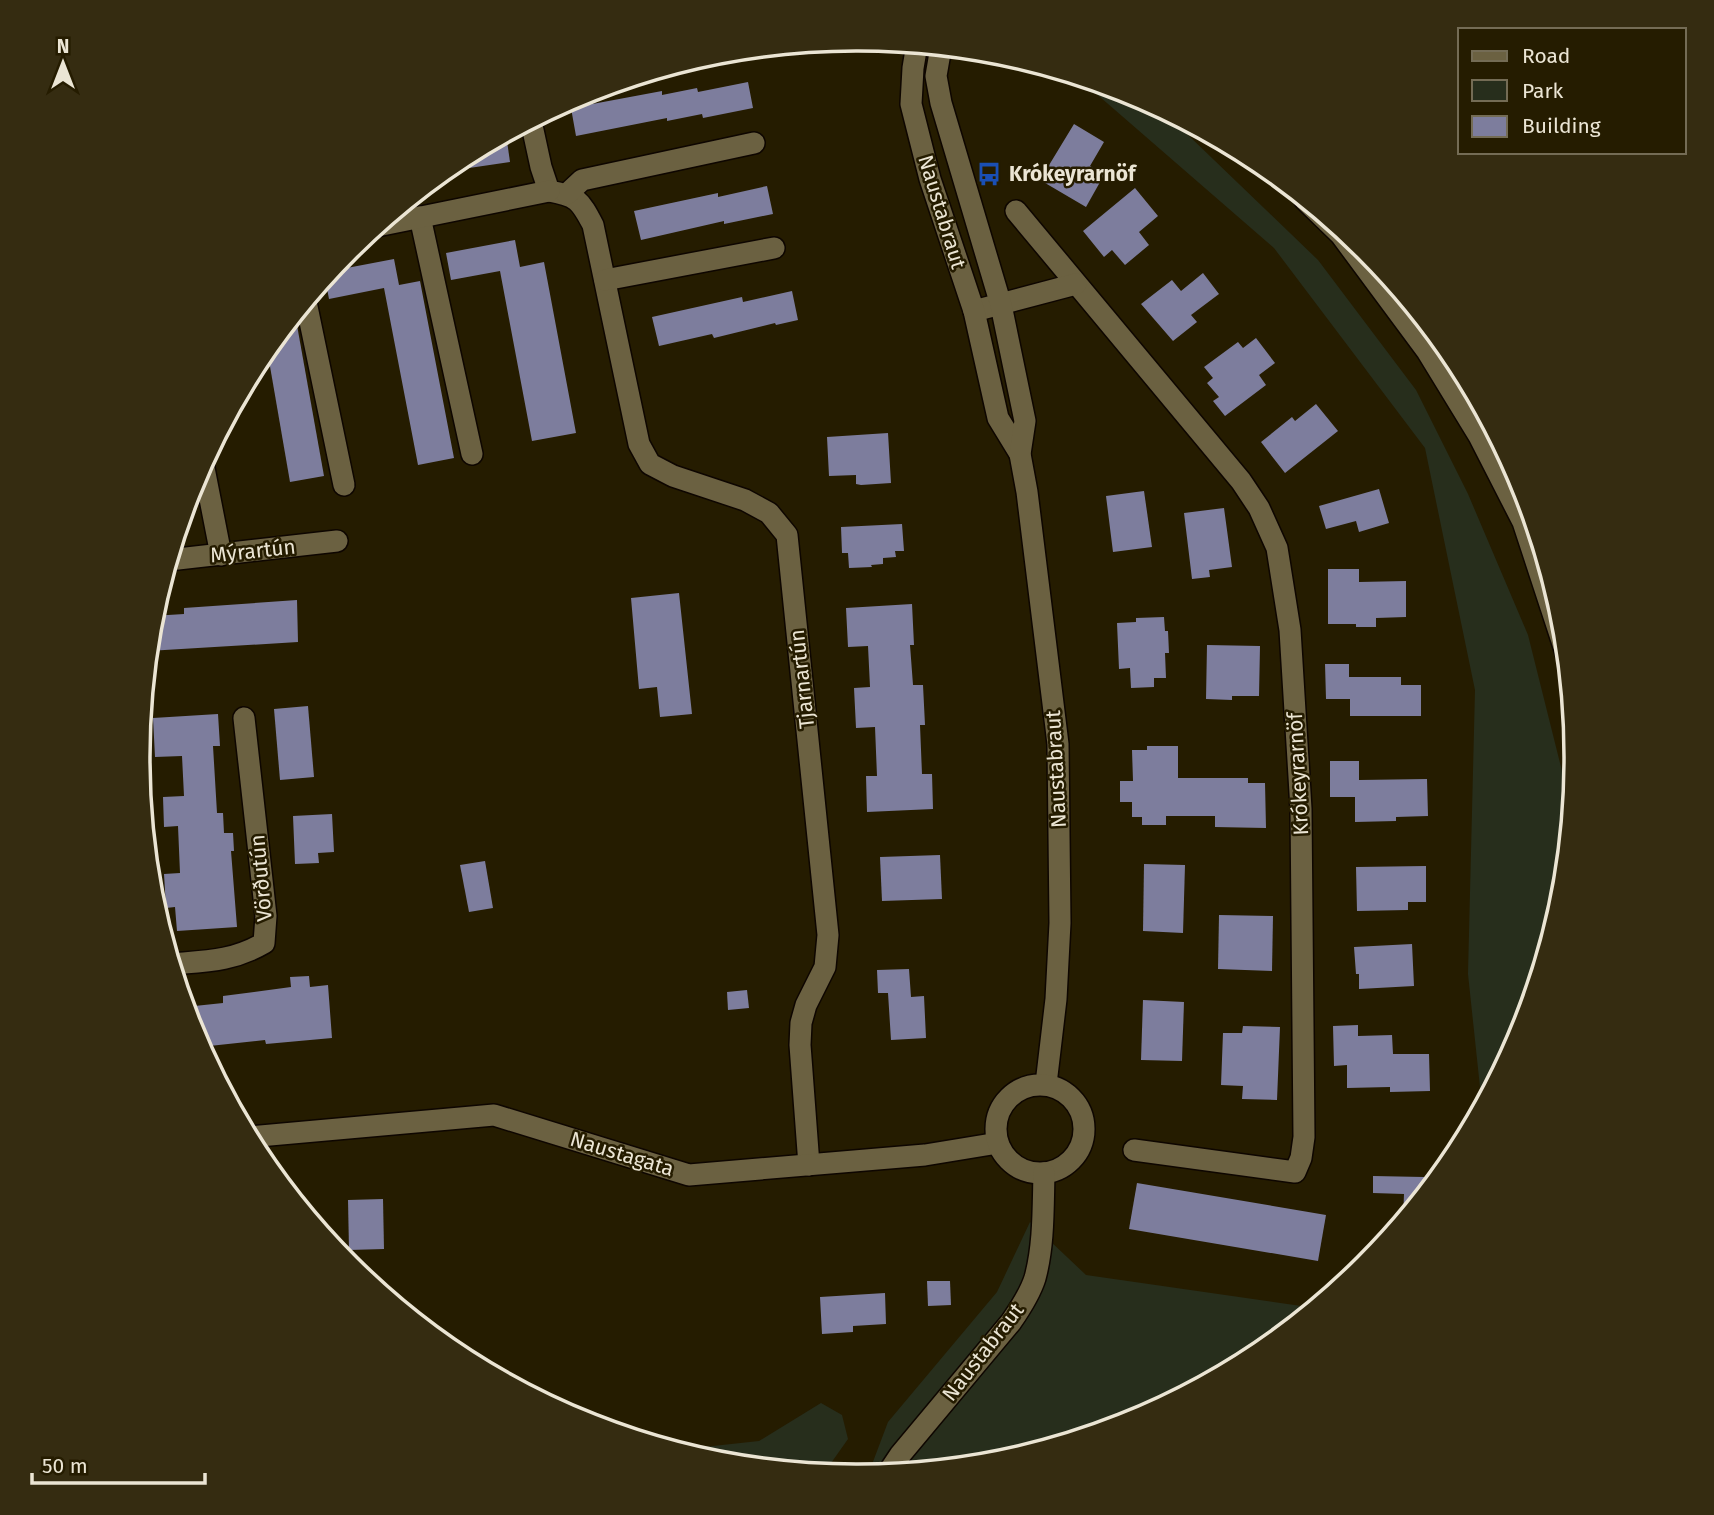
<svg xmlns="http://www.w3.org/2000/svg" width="1714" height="1515" font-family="'Fira Sans',sans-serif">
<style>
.green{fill:#272e1c}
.building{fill:#7d7d9d}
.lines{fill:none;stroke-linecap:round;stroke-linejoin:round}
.minor-casing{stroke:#0e0600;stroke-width:24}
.tertiary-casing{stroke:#0e0600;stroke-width:24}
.minor{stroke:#6b6141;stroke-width:21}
.tertiary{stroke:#6b6141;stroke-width:21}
.labels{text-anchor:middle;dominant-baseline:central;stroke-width:5;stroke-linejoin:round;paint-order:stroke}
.poi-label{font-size:21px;font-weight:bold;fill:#ebe5d4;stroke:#251c00;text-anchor:start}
.street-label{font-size:21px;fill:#ebe5d4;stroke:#251c00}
.rim{fill:none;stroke:#ebe5d4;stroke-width:3.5}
</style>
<rect width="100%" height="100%" fill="#251c00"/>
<!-- green -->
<g class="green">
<polygon points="1077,77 1133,93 1161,109 1318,260 1416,390 1468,494 1528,635 1571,807 1562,898 1521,1033 1482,1106 1468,974 1475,690 1425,448 1274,248"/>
<polygon points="1030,1222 1086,1275 1315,1308 1256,1356 1132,1422 997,1463 868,1475 888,1422 997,1292"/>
<polygon points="821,1403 842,1415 848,1439 824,1473 716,1463 676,1450 759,1441"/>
</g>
<!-- building -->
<g class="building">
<polygon points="748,82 753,108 703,118 702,114 667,121 667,118 576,136 571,108 662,91 662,95 697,88 698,92"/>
<polygon points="1074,124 1104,142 1090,166 1104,175 1086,207 1040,180"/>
<polygon points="506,134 510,162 442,172 458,159"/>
<polygon points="767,186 773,214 724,224 724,221 641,240 634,211 718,193 718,197"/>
<polygon points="1135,188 1158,216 1139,232 1149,245 1125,265 1112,250 1104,257 1083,231"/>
<polygon points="515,240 520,267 544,262 576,433 532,441 500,271 451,280 446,253"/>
<polygon points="394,259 399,285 420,281 454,458 418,465 384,288 329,299 325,278 331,271"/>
<polygon points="1203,273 1219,294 1191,315 1197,322 1173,341 1141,304 1172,280 1181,291"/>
<polygon points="792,291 798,320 776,325 775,323 714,338 712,334 659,346 652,317 742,297 743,302"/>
<polygon points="295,314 324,476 290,482 267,349"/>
<polygon points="1256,338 1275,363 1259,375 1266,385 1225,416 1213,401 1219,397 1207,383 1213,378 1204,367 1238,342 1243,348"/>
<polygon points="1316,404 1338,431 1285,473 1261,442 1292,417 1295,421"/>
<polygon points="888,433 891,483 861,485 856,484 856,475 829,476 827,437"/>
<polygon points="1379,489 1389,523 1359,532 1356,521 1326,529 1319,506"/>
<polygon points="1144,491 1152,547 1113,552 1106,496"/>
<polygon points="1224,508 1232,567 1209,570 1210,577 1192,579 1184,513"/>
<polygon points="902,524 904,551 895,551 896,557 883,558 883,564 871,565 872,567 849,568 848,553 842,553 841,527"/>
<polygon points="1328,569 1359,569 1359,582 1406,581 1406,617 1376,618 1376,627 1356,627 1356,624 1328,624"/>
<polygon points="679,593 692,714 660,717 657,687 639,689 631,598"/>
<polygon points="297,600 298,642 148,651 152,616 184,614 184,608"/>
<polygon points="912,604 914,645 910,645 913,685 923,685 925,725 920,725 922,774 932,774 933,809 867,812 866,776 877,776 875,727 856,728 854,688 870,687 868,646 848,647 846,608"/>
<polygon points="1164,617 1165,631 1168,631 1169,653 1165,653 1166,678 1154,678 1154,687 1131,688 1130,668 1119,669 1117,623 1136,622 1136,618"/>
<polygon points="1207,645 1260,646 1259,696 1232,696 1232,700 1206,699"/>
<polygon points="1325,664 1349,664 1349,677 1401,677 1401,685 1421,685 1421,716 1350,716 1350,699 1326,699"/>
<polygon points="308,706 314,777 280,780 274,709"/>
<polygon points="218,714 220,746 213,746 217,813 223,813 224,833 233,833 234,851 231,851 237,927 177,931 175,907 166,908 164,874 180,873 178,826 164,827 163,797 184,796 182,756 155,757 153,718"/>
<polygon points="1147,746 1178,746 1178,778 1248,778 1248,783 1265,783 1266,828 1215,827 1215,816 1166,816 1166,825 1142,825 1142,817 1132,817 1132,802 1120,802 1120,781 1133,781 1132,750 1147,750"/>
<polygon points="1330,761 1359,761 1359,780 1427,779 1428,816 1396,817 1396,821 1355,822 1355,797 1330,797"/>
<polygon points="332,814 334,852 318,853 319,863 295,864 293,816"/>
<polygon points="940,855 942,899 882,901 880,857"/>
<polygon points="485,861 493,908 469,912 460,865"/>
<polygon points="1144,864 1185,865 1183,933 1143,931"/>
<polygon points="1426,866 1426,902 1408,902 1408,910 1357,911 1356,867"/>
<polygon points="1219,915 1273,916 1272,971 1218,969"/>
<polygon points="1412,944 1414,986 1359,989 1359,974 1356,974 1354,947"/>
<polygon points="909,969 911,997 924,996 926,1038 891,1040 888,993 878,993 877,970"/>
<polygon points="309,976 310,987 328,985 332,1038 266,1044 265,1040 200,1047 193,1032 185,1007 223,1003 223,996 291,987 290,977"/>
<polygon points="747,990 749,1008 728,1010 727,992"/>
<polygon points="1143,1000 1184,1002 1182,1061 1141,1060"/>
<polygon points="1358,1025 1358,1036 1392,1035 1393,1054 1429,1054 1430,1091 1390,1092 1390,1087 1347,1088 1347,1065 1334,1066 1333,1026"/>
<polygon points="1243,1026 1280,1027 1277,1100 1242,1099 1243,1086 1221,1085 1223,1033 1242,1033"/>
<polygon points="1373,1176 1424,1177 1424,1195 1403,1220 1404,1194 1373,1193"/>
<polygon points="1137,1183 1326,1215 1318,1261 1129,1229"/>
<polygon points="383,1199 384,1249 349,1250 348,1200"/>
<polygon points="927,1281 950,1281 951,1305 928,1306"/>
<polygon points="885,1293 886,1324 853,1326 853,1332 822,1334 820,1297"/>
</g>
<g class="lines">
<!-- minor casing -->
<g class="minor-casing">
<g id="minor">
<path d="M531,121L541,167L549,191C577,196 580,200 593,225L639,444L650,464L673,476L745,500L769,513L787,535L828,935L825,967L806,1005L801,1023L800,1045L809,1165"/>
<polyline points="567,194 582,180 754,143"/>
<polyline points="1016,211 1241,481 1259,508 1277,548 1290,630 1301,809 1304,1137 1301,1158 1295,1172 1134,1150"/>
<polyline points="420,217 472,454"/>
<polyline points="377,226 549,191"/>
<polyline points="605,280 774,248"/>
<polyline points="306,302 344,485"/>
<polyline points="974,311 1076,284"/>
<polyline points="203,463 221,555"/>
<polyline points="169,560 337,541"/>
<path d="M172,964C207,961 233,961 264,943L266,916L244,718"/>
<polyline points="248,1137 494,1115 689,1175 925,1155 998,1143"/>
</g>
</g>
<!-- tertiary casing -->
<g class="tertiary-casing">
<g id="tertiary">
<polyline points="917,44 913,68 911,104 930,179 974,311 998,418 1020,454"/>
<polyline points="941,47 936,76 941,103 1001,305 1025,421 1020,454 1027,492 1058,744 1060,923 1056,999 1046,1084"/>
<polyline points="1305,200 1341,235 1427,351 1479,436 1523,522 1566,653"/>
<circle cx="1040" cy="1129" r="44"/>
<path d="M888,1473L900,1455L1011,1322C1020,1309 1030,1294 1035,1278C1044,1245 1043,1208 1044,1173"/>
</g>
</g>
<!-- minor -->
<use href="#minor" class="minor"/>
<!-- tertiary -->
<use href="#tertiary" class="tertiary"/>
</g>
<!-- icons -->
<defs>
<g id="bus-bare" transform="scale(1.89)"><path d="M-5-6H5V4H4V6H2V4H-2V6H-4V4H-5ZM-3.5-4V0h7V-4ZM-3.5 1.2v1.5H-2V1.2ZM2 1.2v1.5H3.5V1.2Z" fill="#1a4fb4" stroke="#251c00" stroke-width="2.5" paint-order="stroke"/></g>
</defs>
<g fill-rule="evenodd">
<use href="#bus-bare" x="989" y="174"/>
</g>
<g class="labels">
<!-- poi labels -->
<g class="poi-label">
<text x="1009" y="174">Krókeyrarnöf</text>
</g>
<!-- street labels -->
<g class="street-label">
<text transform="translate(942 212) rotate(73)">Naustabraut</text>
<text transform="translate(253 551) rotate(-6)">Mýrartún</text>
<text transform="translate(802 679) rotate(-96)">Tjarnartún</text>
<text transform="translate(1056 769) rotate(-93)">Naustabraut</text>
<text transform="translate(1298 774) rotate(-93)">Krókeyrarnöf</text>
<text transform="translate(261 878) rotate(-95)">Vörðutún</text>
<text transform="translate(622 1154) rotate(17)">Naustagata</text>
<text transform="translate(983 1352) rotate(-52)">Naustabraut</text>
</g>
</g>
<!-- crop -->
<path d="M0 0H1714V1515H0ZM856 51H858A706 706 0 0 1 1564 757V758A706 706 0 0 1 858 1464H856A706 706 0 0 1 150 758V757A706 706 0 0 1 856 51Z" fill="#352c11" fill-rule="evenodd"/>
<path class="rim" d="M856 51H858A706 706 0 0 1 1564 757V758A706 706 0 0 1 858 1464H856A706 706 0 0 1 150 758V757A706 706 0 0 1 856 51Z"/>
<!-- legend -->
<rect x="1458" y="28" width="228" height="126" fill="#251c00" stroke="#746c55" stroke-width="2"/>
<rect x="1472" y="51" width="35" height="10" fill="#6b6141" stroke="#746c55" stroke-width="2"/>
<text x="1522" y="63" font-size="21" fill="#ebe5d4">Road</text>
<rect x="1472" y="80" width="35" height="21" fill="#272e1c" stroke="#746c55" stroke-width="2"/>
<text x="1522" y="98" font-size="21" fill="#ebe5d4">Park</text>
<rect x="1472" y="116" width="35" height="21" fill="#7d7d9d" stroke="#746c55" stroke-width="2"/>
<text x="1522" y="133" font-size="21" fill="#ebe5d4">Building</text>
<!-- north arrow -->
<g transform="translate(63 63)" stroke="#251c00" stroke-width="5" paint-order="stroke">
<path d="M0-5L12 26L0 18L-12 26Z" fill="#ebe5d4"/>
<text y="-10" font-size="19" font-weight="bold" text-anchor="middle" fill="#ebe5d4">N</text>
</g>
<!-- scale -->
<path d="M32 1473v10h173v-10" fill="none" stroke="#ebe5d4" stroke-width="3.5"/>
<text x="42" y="1473" font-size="21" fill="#ebe5d4" stroke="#251c00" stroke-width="5" paint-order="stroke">50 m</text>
</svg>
